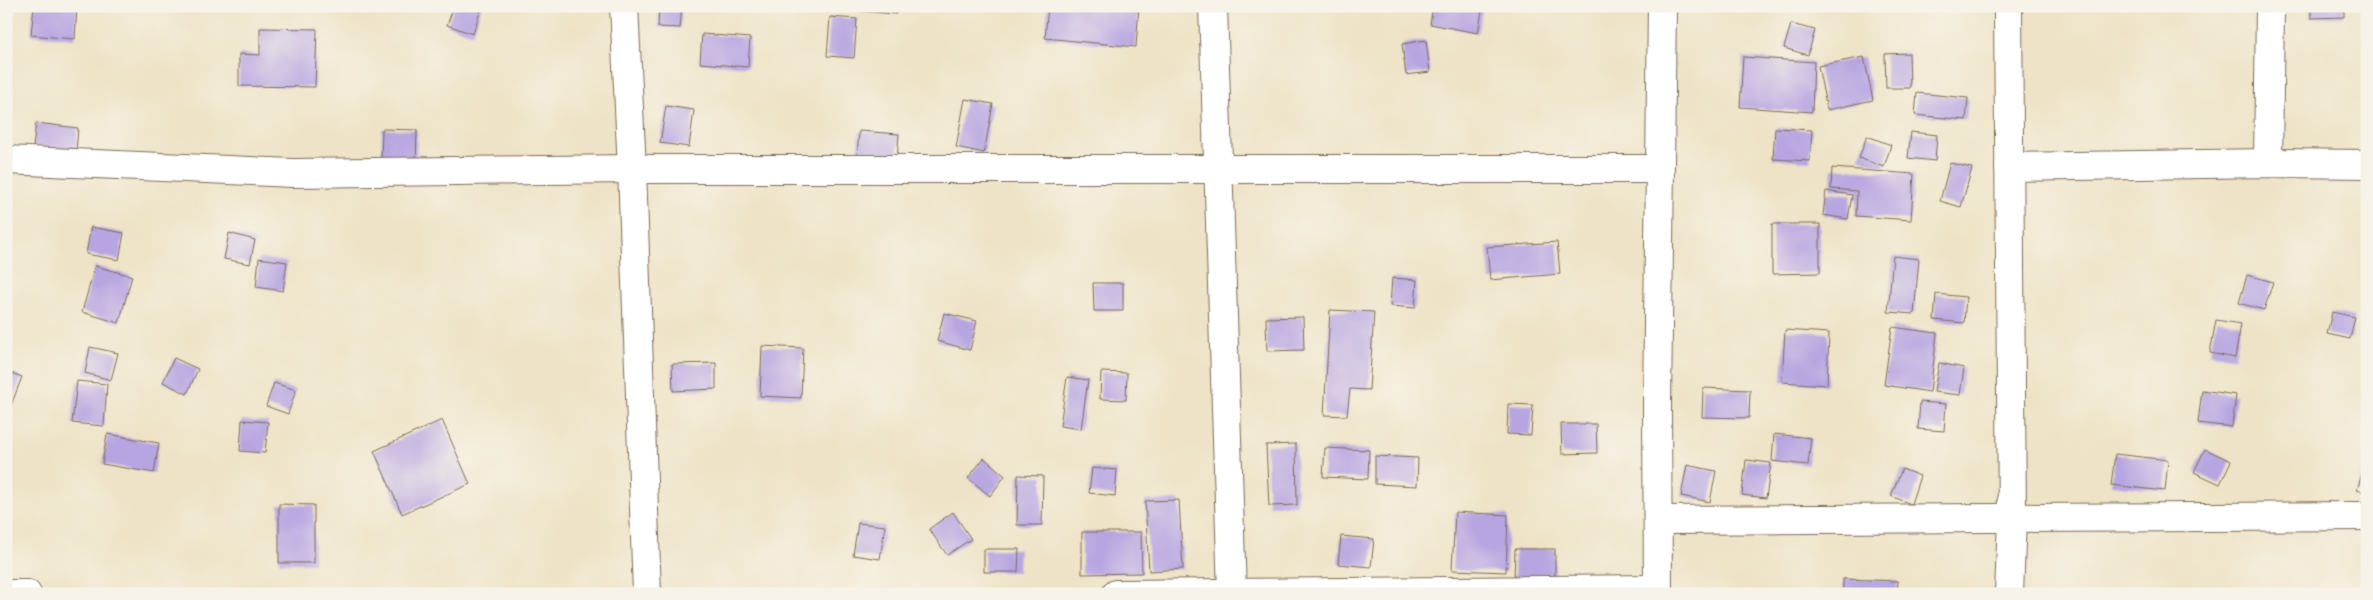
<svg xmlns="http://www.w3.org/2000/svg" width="2373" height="600" font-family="Kalam,sans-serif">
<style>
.building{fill:#b7a5e1}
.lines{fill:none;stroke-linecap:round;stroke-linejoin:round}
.minor-casing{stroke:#7a6b59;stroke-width:30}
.minor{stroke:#fff;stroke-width:28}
</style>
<rect width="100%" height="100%" fill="#f7f3e8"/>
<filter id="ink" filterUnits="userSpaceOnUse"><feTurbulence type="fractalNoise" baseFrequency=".02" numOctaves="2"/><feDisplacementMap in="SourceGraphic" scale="10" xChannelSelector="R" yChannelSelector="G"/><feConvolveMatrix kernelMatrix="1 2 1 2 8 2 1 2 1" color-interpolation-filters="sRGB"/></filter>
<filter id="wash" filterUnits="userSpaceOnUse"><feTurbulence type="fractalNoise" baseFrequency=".0096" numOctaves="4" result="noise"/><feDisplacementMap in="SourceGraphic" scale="20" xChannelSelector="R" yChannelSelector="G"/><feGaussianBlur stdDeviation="1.12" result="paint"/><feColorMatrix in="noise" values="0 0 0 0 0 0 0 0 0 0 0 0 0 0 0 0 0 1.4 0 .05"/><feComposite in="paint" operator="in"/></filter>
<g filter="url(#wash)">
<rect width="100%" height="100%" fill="#eee3c6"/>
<g id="blocks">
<!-- building -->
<g class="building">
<polygon points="34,6 77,6 75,39 31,35"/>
<polygon points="454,6 482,6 473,34 447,25"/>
<polygon points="659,6 682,6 680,28 658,27"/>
<polygon points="861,6 897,6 896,14 860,11"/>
<polygon points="1048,6 1139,6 1136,47 1045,38"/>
<polygon points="1433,6 1483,6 1478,33 1430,24"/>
<polygon points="2311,6 2344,6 2344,17 2311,18"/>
<polygon points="830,17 857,19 854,58 827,56"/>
<polygon points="1791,24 1815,30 1808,55 1784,48"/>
<polygon points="260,28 317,29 315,87 239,86 239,54 260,55"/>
<polygon points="702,34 750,38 748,67 700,63"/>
<polygon points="1426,40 1430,72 1406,75 1402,44"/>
<polygon points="1909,53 1910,88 1886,88 1885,54"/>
<polygon points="1743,57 1814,62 1812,112 1740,107"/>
<polygon points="1864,57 1873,100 1827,110 1818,66"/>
<polygon points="1917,93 1968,98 1966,120 1915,115"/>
<polygon points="965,99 993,104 984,153 956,147"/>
<polygon points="666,106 694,110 689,147 660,143"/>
<polygon points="36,123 78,128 76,152 33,147"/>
<polygon points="1775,128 1812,130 1810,161 1773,159"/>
<polygon points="382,129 417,130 416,163 381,162"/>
<polygon points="859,131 899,134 897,161 857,157"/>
<polygon points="1911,132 1937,135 1935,161 1908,158"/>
<polygon points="1867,136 1891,145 1884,167 1859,158"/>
<polygon points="1950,163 1972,168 1961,207 1940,201"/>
<polygon points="1832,168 1914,174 1911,220 1856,216 1857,191 1831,189"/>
<polygon points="1826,191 1852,195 1848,219 1823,215"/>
<polygon points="1772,224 1820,224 1820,273 1772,274"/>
<polygon points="91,227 124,233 119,260 86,254"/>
<polygon points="229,233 255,240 250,264 224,259"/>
<polygon points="1557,242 1560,274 1490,280 1487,247"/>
<polygon points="1893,256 1919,259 1914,314 1888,312"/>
<polygon points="259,258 287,262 283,291 256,287"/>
<polygon points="95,266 132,276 119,323 82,312"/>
<polygon points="2247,275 2273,282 2264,310 2239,303"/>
<polygon points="1392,278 1417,280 1415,308 1390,306"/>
<polygon points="1093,283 1123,283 1123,311 1094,311"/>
<polygon points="1936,294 1966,297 1964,323 1934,320"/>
<polygon points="1330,310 1374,312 1369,390 1350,389 1347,416 1324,415"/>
<polygon points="2332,312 2355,317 2350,339 2327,334"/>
<polygon points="944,313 977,321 970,350 937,341"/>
<polygon points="1303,317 1304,350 1267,351 1266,318"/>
<polygon points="2216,320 2241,324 2235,358 2210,353"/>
<polygon points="1892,327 1937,333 1930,392 1884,385"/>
<polygon points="1785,330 1829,333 1827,385 1782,382"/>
<polygon points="762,346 803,348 801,398 760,396"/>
<polygon points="90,347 118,353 111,380 85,373"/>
<polygon points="174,358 198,369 187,394 163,382"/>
<polygon points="716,363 716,389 673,391 672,364"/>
<polygon points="1939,363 1964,368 1960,395 1934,392"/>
<polygon points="6,371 22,377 10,408 6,406"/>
<polygon points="1101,372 1127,373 1126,400 1100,399"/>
<polygon points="1067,377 1088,380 1081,429 1060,426"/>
<polygon points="77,381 107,384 104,426 72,423"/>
<polygon points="274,383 296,390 288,414 266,406"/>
<polygon points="1703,388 1750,390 1749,418 1702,417"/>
<polygon points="2202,390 2236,395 2232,427 2198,423"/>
<polygon points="1920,402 1946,404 1944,431 1918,429"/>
<polygon points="1508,404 1533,405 1531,435 1507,434"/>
<polygon points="242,420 268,422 265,453 240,451"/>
<polygon points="442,420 470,484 402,514 374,451"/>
<polygon points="1561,424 1596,424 1597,453 1562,454"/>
<polygon points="107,434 159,443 154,473 102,464"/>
<polygon points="1774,434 1811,438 1808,465 1772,461"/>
<polygon points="1296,444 1297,505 1269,506 1266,445"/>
<polygon points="1325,448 1369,450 1368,479 1323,477"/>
<polygon points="2205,449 2231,461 2220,484 2194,472"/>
<polygon points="2115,454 2168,460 2165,491 2111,485"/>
<polygon points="1375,456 1418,458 1417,486 1375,484"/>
<polygon points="984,458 1005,476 990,496 968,478"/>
<polygon points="2367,458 2367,493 2357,490"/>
<polygon points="1746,460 1771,463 1766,498 1742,495"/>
<polygon points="1687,465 1716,471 1710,502 1681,496"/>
<polygon points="1092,468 1117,470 1115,496 1089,493"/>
<polygon points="1902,469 1920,476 1911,504 1891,496"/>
<polygon points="1018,475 1043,476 1042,525 1017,525"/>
<polygon points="1179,500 1183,569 1149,571 1145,501"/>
<polygon points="279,504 314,505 314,563 279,563"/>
<polygon points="953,512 971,539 947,555 929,529"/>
<polygon points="1455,512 1508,515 1506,572 1452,570"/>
<polygon points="858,523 885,526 880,559 853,555"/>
<polygon points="1082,532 1141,532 1142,573 1082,574"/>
<polygon points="1341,536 1374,539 1371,567 1338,564"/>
<polygon points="984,549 1019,549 1018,572 984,572"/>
<polygon points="1515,549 1555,549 1555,580 1514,579"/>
<polygon points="1843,579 1898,581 1897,594 1843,594"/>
</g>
</g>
</g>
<g filter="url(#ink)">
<use href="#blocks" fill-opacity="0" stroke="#7a6b59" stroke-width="1"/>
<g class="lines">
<!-- minor casing -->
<g class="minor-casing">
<g id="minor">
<polyline points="624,6 632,169 647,594"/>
<polyline points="1213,6 1232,594"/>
<polyline points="2008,6 2012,518 2009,594"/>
<polyline points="6,160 293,173 632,169 1660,169"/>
<polyline points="2268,163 2270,6"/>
<polyline points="2009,167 2268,163 2367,164"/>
<polyline points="1658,520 2367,516"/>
<polyline points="6,594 27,594"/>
<polyline points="1116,594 1658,589"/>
<polyline points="1658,594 1657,405 1662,6"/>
</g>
</g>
<!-- minor -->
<use href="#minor" class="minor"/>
</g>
</g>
<!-- margin -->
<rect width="2373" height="600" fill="none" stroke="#f7f3e8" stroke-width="25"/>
</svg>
